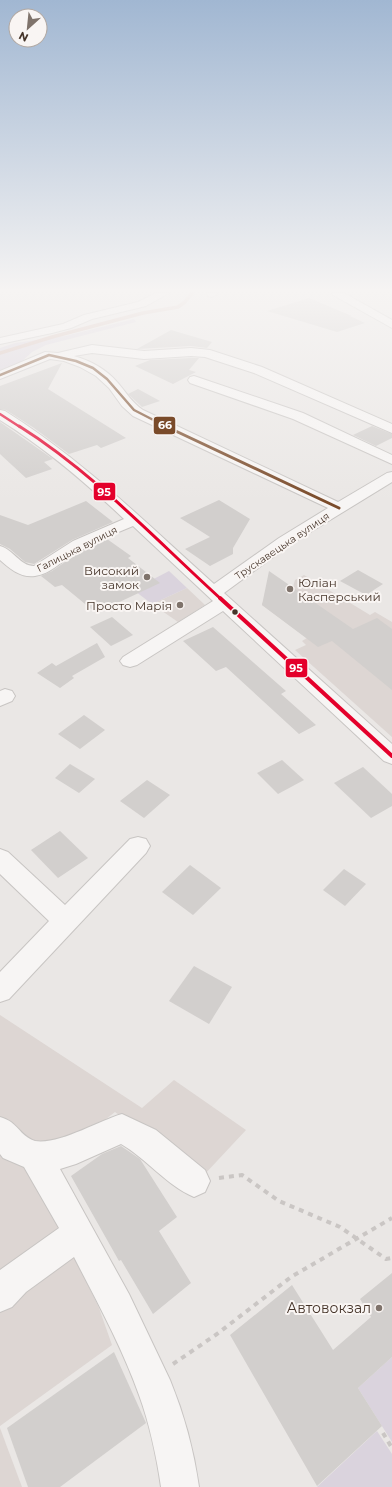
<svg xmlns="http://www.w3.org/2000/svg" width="392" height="1487" font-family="Montserrat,sans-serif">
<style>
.built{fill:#ddd6d3}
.green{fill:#dad3dd}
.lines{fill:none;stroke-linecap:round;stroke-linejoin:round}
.stream{stroke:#d6bbb2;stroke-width:3.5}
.building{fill:#d2cfcd}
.minor-casing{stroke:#c8c5c3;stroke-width:2}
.path{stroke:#cac6c4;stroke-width:4;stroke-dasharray:5 5;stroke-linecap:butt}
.minor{fill:#f7f5f4;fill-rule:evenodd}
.bus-1-far2-casing{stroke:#f9f5f3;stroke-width:4}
.bus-1-far1-casing{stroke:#f9f5f3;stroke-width:5}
.bus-1-casing{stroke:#f9f5f3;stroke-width:7}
.bus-2-far1-casing{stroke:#f9f5f3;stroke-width:4}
.bus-2-casing{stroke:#f9f5f3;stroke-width:5}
.bus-1-far2{stroke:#e4002b;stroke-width:2.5}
.bus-1-far1{stroke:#e4002b;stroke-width:3}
.bus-1{stroke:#e4002b;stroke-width:4}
.bus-2-far1{stroke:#7a4b2a;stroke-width:2.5}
.bus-2{stroke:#7a4b2a;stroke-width:3}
.poi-dot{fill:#7f736b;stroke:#f9f5f3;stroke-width:1.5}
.bus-dot{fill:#453429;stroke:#f9f5f3;stroke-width:1.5}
.labels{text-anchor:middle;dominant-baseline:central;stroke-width:4;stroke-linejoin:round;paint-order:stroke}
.far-street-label{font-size:10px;fill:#453429;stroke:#f9f5f3}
.poi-label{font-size:12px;fill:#453429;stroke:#f9f5f3;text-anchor:end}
.near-poi-label{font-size:14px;fill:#453429;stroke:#f9f5f3;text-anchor:end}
.line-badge{stroke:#f9f5f3;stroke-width:1.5}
.badge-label{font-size:11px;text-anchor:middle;font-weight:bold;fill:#fff}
</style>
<rect width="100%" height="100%" fill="#eae7e5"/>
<!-- built -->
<g class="built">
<polygon points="304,575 370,615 375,612 392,622 392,737 295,650 306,645 302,641 307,638 262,605 262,603 293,587 295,580"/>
<polygon points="187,588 205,605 178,622 152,604"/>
<polygon points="0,1015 142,1108 174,1080 246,1130 203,1176 115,1112 80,1139 27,1159 99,1308 112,1345 0,1426"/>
<polygon points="0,1428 22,1487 0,1487"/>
</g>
<!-- green -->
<g class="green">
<polygon points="134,319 136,322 46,345 32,352 21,362 0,372 0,348 15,343 65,336"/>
<polygon points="169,571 187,588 152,604 123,582 146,583"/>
<polygon points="392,1357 392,1442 358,1388"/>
<polygon points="377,1431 392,1454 392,1487 317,1487"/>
</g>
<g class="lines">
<!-- stream -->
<polyline class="stream" points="0,353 52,337 143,313 178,307 185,302 192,293"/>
</g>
<!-- building -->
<g class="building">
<polygon points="309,298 352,316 350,316 365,323 337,332 267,311"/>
<polygon points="171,330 212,342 207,348 191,346 137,349"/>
<polygon points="191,358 199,358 189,370 196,372 173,384 135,366 150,360"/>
<polygon points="62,363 48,389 126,438 101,448 97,445 69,454 34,428 6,410 0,409 0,386"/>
<polygon points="138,389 160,401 142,407 128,394"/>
<polygon points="0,422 53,459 44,462 52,469 26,478 0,454"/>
<polygon points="372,426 392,434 392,438 376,446 353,435"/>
<polygon points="219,500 250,519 233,548 233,554 210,566 185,549 210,537 180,518"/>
<polygon points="86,501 113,522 72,540 34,564 25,562 10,549 0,544 0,515 28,525"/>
<polygon points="107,539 131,556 128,558 160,583 96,613 62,585 55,587 41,576 52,571 75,555"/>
<polygon points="358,570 383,584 366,595 340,581"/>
<polygon points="269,571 353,629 377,618 392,629 392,690 332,641 318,647 262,605"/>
<polygon points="112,617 133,635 111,646 90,627"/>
<polygon points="213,627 286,691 281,694 316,725 299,734 226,667 216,671 183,641"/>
<polygon points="97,643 105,657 72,676 74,678 60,688 37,673 52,663 56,666"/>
<polygon points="84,715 105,730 80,749 58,734"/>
<polygon points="282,760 304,780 278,794 257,773"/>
<polygon points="70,764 95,779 79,793 55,778"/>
<polygon points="363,767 392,794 392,806 371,818 334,783"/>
<polygon points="147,780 170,795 144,818 120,801"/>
<polygon points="60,831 88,858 58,878 31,850"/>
<polygon points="190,865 221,888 193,915 162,892"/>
<polygon points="344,869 366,884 345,906 323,890"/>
<polygon points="194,966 232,987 209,1024 169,1001"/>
<polygon points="121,1146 140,1159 177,1217 159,1231 191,1283 153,1314 121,1260 119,1261 71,1176 102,1154"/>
<polygon points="392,1273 392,1357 358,1388 382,1426 317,1486 230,1335 292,1285 333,1350 371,1317 360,1299"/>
<polygon points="114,1352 146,1423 60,1487 28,1487 7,1428"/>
</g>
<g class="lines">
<!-- minor casing -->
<g class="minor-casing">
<g id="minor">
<polygon points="156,293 169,293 146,306 92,319 71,328 52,333 0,344 0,338 63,324 84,315 138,302"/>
<polygon points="207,293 217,293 217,294 212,297 208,296"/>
<polygon points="332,293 344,293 392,320 392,328 333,295"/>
<path d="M92,345L144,351L191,348L210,350L262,367L392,424V433L254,373L205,357L191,356L144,359L92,353L74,356C91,361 106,369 117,382C126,392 132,403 143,410L338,502L387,473L392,472V482L291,544L224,593L392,744V764L384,761L223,611L137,665L130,667L123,665L120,661L123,657L213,601L133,526C113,534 93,543 74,554C61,561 51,574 35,576C21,578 10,569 0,560V546C13,549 20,566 34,566L73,541L124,519C85,482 45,448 0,420V410L5,411C82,459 146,523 214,584L279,538L328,508L133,416L122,406L109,388L96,376L80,367L64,361L50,359L0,379V371L45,352L58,353Z"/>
<polygon points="194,376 303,413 392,455 392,464 293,419 190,383 188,380 190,377"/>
<polygon points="5,689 12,691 15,696 12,701 0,706 0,691"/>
<polygon points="138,837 146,839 150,846 146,853 9,999 0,1002 0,972 49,921 0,874 0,849 8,852 65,905 130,839"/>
<path d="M122,1114L156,1130L205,1170L210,1181L205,1192L194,1197C166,1185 147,1159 121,1144L76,1164L60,1169L129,1294L170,1380C184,1414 194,1451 199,1487H161C157,1459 149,1422 139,1395C122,1347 97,1302 74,1257L26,1292L12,1307L0,1312V1270L59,1228L24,1167L3,1158L0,1154V1117C4,1118 8,1120 11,1122C19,1128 24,1138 35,1141C59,1145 98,1121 122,1114Z"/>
</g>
</g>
<!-- path -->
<g class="path">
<polyline points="219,1178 242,1175 279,1201 340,1227 386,1259 392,1258"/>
<polyline points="173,1364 217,1334 291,1277 392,1218"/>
<polyline points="383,1433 392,1448"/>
</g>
<!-- minor -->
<use href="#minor" class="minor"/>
<!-- bus-1-far2 casing -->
<g class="bus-1-far2-casing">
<polyline id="bus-1-far2" points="0,414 20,427"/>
</g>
<!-- bus-1-far1 casing -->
<g class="bus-1-far1-casing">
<path id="bus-1-far1" d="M19,426C94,473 156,540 221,599"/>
</g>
<!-- bus-1 casing -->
<g class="bus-1-casing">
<polyline id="bus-1" points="220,598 392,756"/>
</g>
<!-- bus-2-far1 casing -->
<g class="bus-2-far1-casing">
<polyline id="bus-2-far1" points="0,375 49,355 76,361 93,368 107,379 134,410 167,427"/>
</g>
<!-- bus-2 casing -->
<g class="bus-2-casing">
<polyline id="bus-2" points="165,426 339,508"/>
</g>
<!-- bus-1-far2 -->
<use href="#bus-1-far2" class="bus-1-far2"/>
<!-- bus-1-far1 -->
<use href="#bus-1-far1" class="bus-1-far1"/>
<!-- bus-1 -->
<use href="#bus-1" class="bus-1"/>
<!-- bus-2-far1 -->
<use href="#bus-2-far1" class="bus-2-far1"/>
<!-- bus-2 -->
<use href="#bus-2" class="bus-2"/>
</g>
<!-- sky -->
<linearGradient id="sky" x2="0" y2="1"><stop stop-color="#a1b7d2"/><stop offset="0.58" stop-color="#f6f4f3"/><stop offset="1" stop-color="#f6f4f3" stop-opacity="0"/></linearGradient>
<rect width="392" height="501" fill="url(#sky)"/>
<!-- markers -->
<g class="poi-dot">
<circle cx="147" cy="577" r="4"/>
<circle cx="290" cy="589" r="4"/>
<circle cx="180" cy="605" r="4"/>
<circle cx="379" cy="1308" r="4"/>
</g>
<circle class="bus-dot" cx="235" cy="612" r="3.5"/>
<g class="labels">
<!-- far-street labels -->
<g class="far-street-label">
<text transform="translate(282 546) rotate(-34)">Трускавецька вулиця</text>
<text transform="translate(77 549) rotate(-27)">Галицька вулиця</text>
</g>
<!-- poi labels -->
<g class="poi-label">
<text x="139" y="570">Високий<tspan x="139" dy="14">замок</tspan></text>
<text x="298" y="582" text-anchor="start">Юліан<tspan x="298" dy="14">Касперський</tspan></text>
<text x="172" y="605">Просто Марія</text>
</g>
<!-- near-poi labels -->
<g class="near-poi-label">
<text x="371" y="1308">Автовокзал</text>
</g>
</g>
<g class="line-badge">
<rect x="153" y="416" width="23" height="19" rx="4" fill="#7a4b2a"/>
<rect x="93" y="482" width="23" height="19" rx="4" fill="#e4002b"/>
<rect x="285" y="658" width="23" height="20" rx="4" fill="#e4002b"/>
</g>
<g class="badge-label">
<text x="165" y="429">66</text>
<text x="104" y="496">95</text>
<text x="296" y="672">95</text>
</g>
<!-- north arrow -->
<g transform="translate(28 28) rotate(207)"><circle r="19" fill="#f9f5f3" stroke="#b1a8a2"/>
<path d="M0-3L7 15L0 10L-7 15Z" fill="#7f736b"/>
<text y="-6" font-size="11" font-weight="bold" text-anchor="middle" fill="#453429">N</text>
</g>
</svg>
